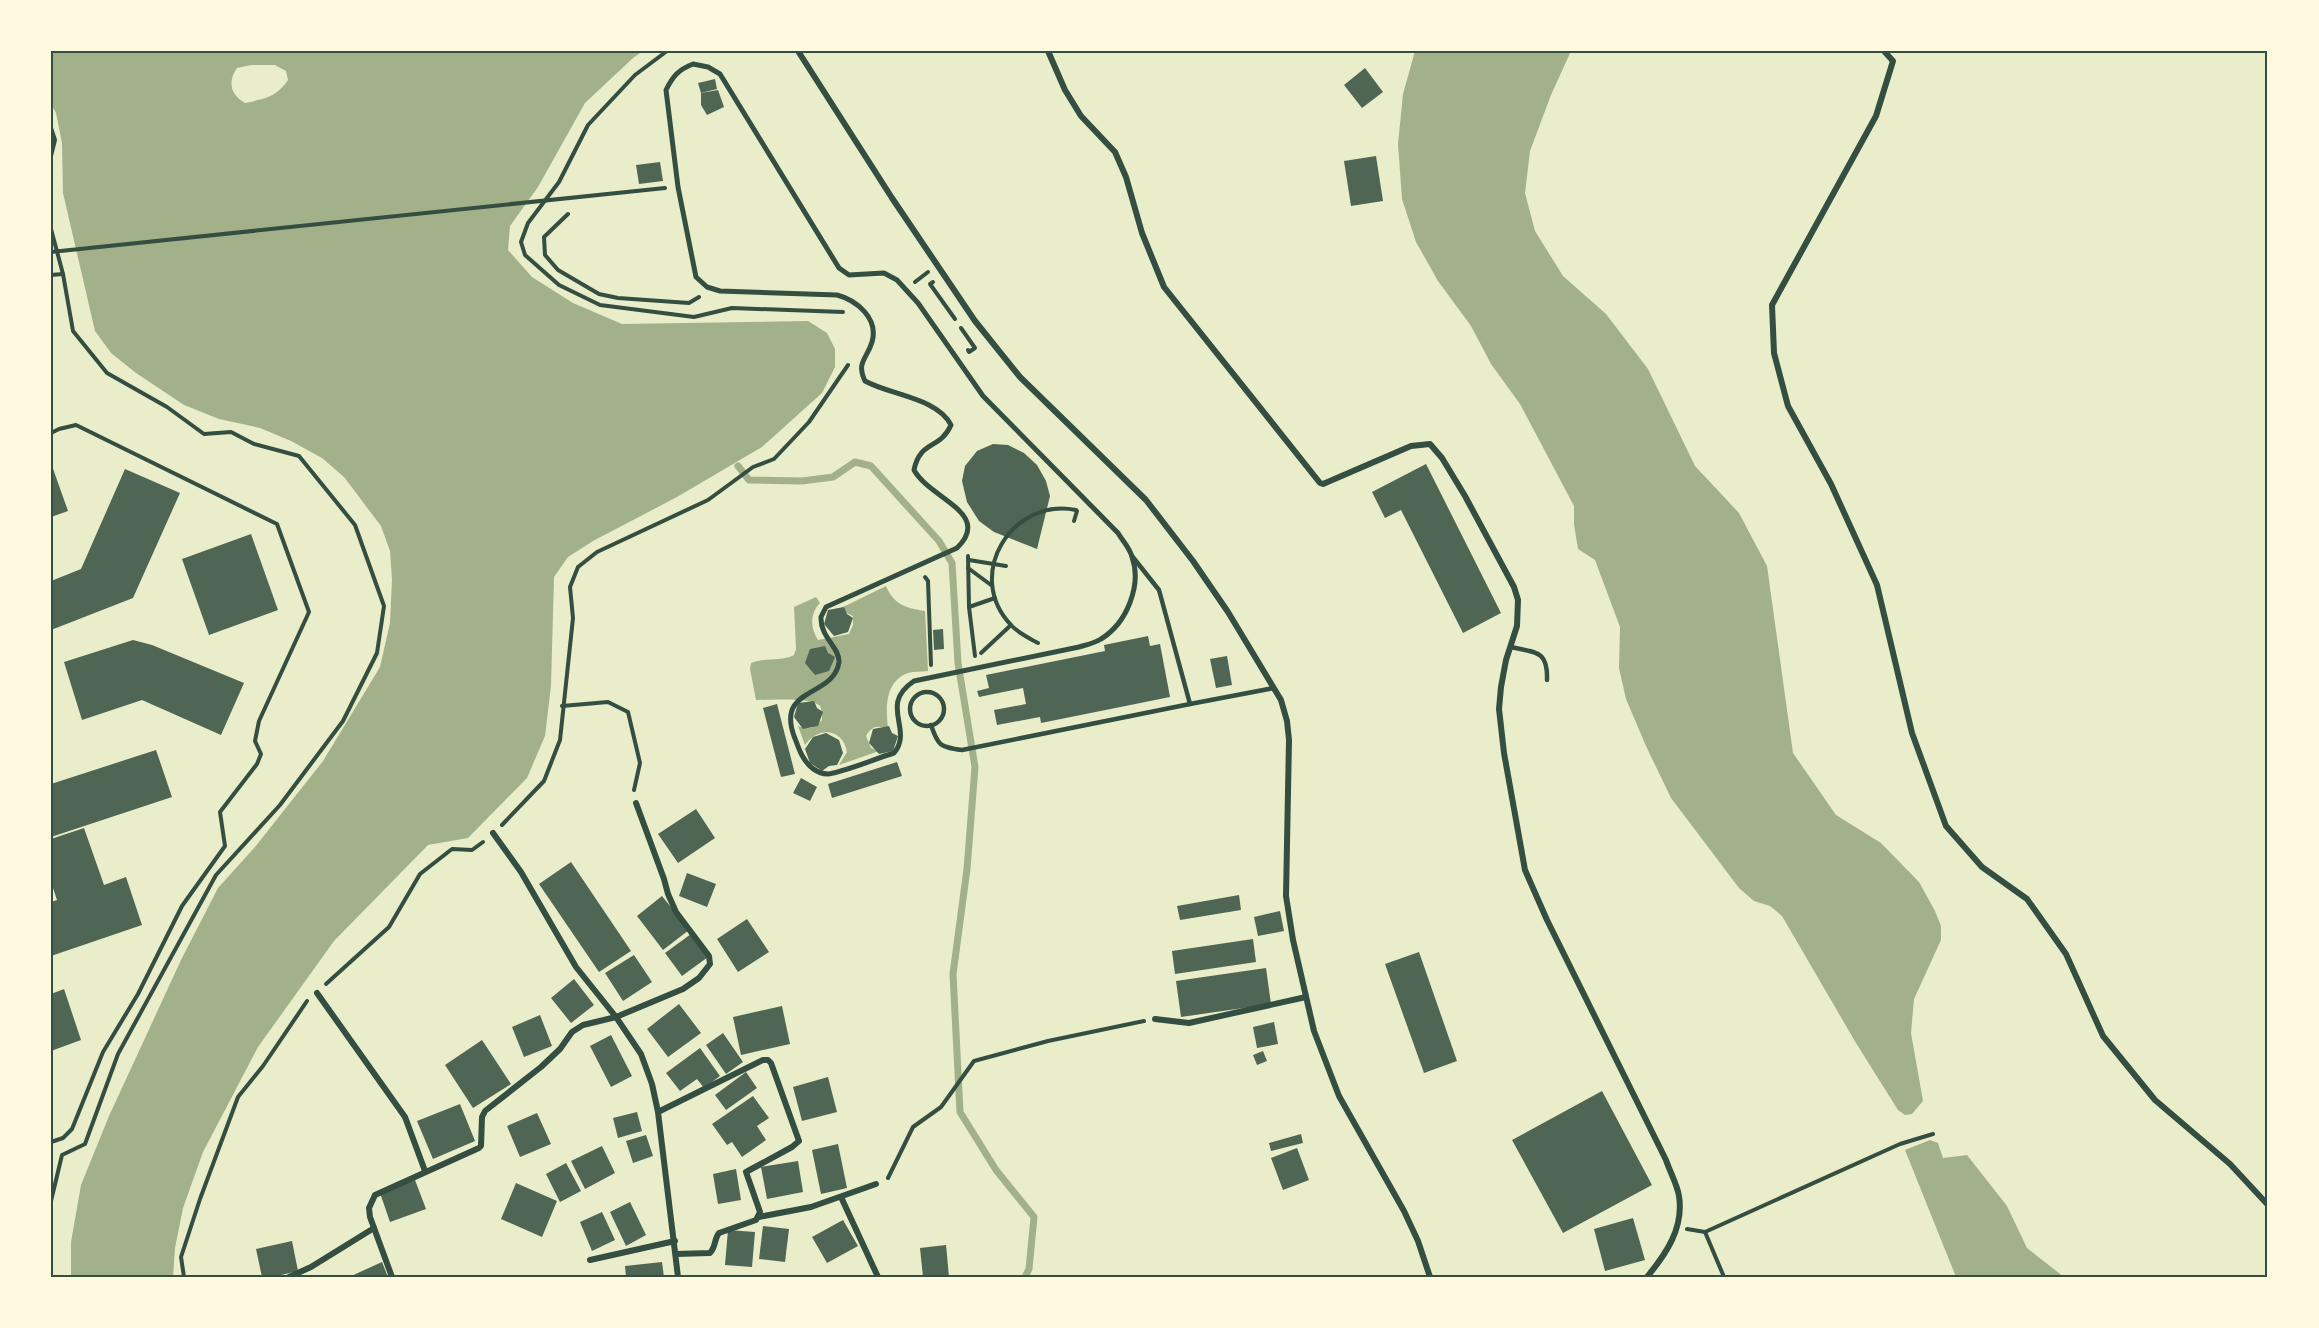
<svg xmlns="http://www.w3.org/2000/svg" width="2319" height="1328" font-family="'Varela Round',sans-serif">
<style>
.water{fill:#a3b18a;fill-rule:evenodd}
.lines{fill:none;stroke-linecap:round;stroke-linejoin:round}
.stream{stroke:#a3b18a;stroke-width:7}
.building{fill:#4f6655}
.path{stroke:#344e41;stroke-width:4}
.service{stroke:#344e41;stroke-width:4.5}
.pedestrian{stroke:#344e41;stroke-width:5}
.minor{stroke:#344e41;stroke-width:6}
.neatline{fill:none;stroke:#344e41;stroke-width:2}
</style>
<rect width="100%" height="100%" fill="#e9edc9"/>
<!-- water -->
<g class="water">
<path d="M51,51H643L633,58L585,103L538,187L510,226L508,250L532,277L573,303L622,324L808,321L827,333L835,349V367L822,393L762,447L677,497L593,541L568,557L554,577L551,686L545,736L527,778L468,838L428,845L334,941L258,1047L203,1152L183,1208L175,1248L173,1277H71V1242L81,1185L109,1116L181,960L218,888L255,847L323,761L380,667L390,623L392,580L390,551L381,526L344,477L322,458L291,441L260,428L219,419L184,405L136,373L111,353L95,331L63,193L62,143L56,113L51,104ZM251,65H275L286,71L288,80C277,97 264,99 245,103C231,95 227,82 237,68Z"/>
<polygon points="1415,51 1571,51 1551,95 1530,151 1525,193 1535,231 1563,276 1606,314 1648,369 1695,466 1739,513 1767,566 1793,753 1836,815 1881,843 1919,882 1935,911 1941,926 1941,940 1914,999 1911,1033 1923,1101 1912,1114 1905,1115 1898,1110 1856,1043 1782,916 1770,906 1754,901 1739,888 1671,798 1646,746 1626,699 1619,668 1620,627 1595,560 1578,549 1574,524 1574,506 1520,404 1491,364 1471,326 1438,281 1416,242 1402,199 1398,144 1403,94"/>
<path d="M886,586C894,605 906,608 925,611L928,671C922,672 914,671 908,673C884,682 886,709 888,729C877,725 872,726 866,736L871,748L879,751L839,765L847,752C843,728 818,726 805,745L798,726C810,730 813,729 822,720C822,716 822,710 820,706C812,697 769,700 756,700L750,669L751,663C765,657 781,662 794,655L796,649L794,607L816,597L820,603C810,613 810,628 818,640L849,634L853,625V616L839,609Z"/>
<polygon points="1930,1140 1938,1143 1943,1158 1967,1155 2007,1206 2027,1248 2064,1277 1956,1277 1905,1150"/>
</g>
<g class="lines">
<!-- stream -->
<polyline class="stream" points="738,466 749,480 802,481 833,477 855,462 871,466 939,541 952,563 958,663 975,767 967,869 953,974 960,1112 996,1170 1034,1217 1029,1269 1025,1277"/>
</g>
<!-- building -->
<g class="building">
<polygon points="1365,68 1383,92 1362,108 1344,85"/>
<polygon points="715,79 717,89 701,93 698,83"/>
<polygon points="718,90 724,107 707,115 701,105 701,93"/>
<polygon points="1376,156 1383,201 1351,206 1344,161"/>
<polygon points="660,162 663,181 639,184 636,165"/>
<polygon points="993,444 1008,445 1024,453 1037,465 1046,481 1050,496 1037,549 994,532 979,521 967,502 962,481 965,466 977,451"/>
<polygon points="51,463 68,511 51,517"/>
<polygon points="1426,464 1501,613 1463,633 1401,510 1385,518 1372,492"/>
<polygon points="125,469 180,493 133,598 51,630 51,581 81,569"/>
<polygon points="251,534 278,610 209,635 182,559"/>
<polygon points="844,607 847,614 853,618 848,632 834,636 824,624 828,610"/>
<polygon points="943,629 944,649 934,650 933,630"/>
<polygon points="1148,636 1150,646 1160,644 1170,697 1041,723 1040,717 997,725 994,710 1026,704 1023,688 979,697 977,691 989,688 986,675 1105,651 1104,645"/>
<polygon points="133,640 152,645 244,683 221,735 142,700 82,720 64,662"/>
<polygon points="825,646 828,653 835,657 829,671 815,675 805,663 810,649"/>
<polygon points="1227,656 1232,685 1216,688 1210,659"/>
<polygon points="814,701 817,708 823,712 818,726 803,729 794,717 798,703"/>
<polygon points="777,704 795,774 781,777 763,708"/>
<polygon points="889,726 892,733 898,736 893,751 879,754 869,743 873,729"/>
<polygon points="826,733 839,740 843,753 837,765 829,766 822,771 810,763 805,749 813,737"/>
<polygon points="156,750 172,797 51,837 51,784"/>
<polygon points="897,762 902,776 832,798 828,784"/>
<polygon points="801,778 817,787 810,801 793,793"/>
<polygon points="696,809 715,838 678,863 658,834"/>
<polygon points="84,828 104,885 126,877 142,925 51,956 51,902 57,900 51,882 51,839"/>
<polygon points="571,862 631,951 599,972 539,884"/>
<polygon points="687,873 716,884 707,907 679,896"/>
<polygon points="1239,895 1241,910 1180,920 1177,906"/>
<polygon points="662,896 689,930 663,950 637,916"/>
<polygon points="1280,911 1284,931 1258,936 1254,917"/>
<polygon points="747,919 769,952 738,972 717,939"/>
<polygon points="691,934 708,957 682,976 665,953"/>
<polygon points="1253,939 1256,962 1175,974 1172,951"/>
<polygon points="1419,952 1457,1061 1424,1073 1385,964"/>
<polygon points="634,955 652,982 623,1001 605,973"/>
<polygon points="1266,968 1271,1004 1181,1017 1176,981"/>
<polygon points="574,979 594,1005 571,1023 551,998"/>
<polygon points="64,989 81,1040 51,1051 51,994"/>
<polygon points="679,1004 701,1033 668,1057 647,1029"/>
<polygon points="782,1006 790,1044 741,1055 733,1017"/>
<polygon points="540,1015 552,1046 524,1057 512,1027"/>
<polygon points="1274,1022 1278,1044 1257,1048 1253,1027"/>
<polygon points="723,1033 743,1062 726,1074 706,1045"/>
<polygon points="611,1035 632,1076 611,1087 590,1046"/>
<polygon points="482,1040 511,1084 473,1108 445,1065"/>
<polygon points="700,1048 720,1076 704,1088 697,1079 680,1091 666,1073"/>
<polygon points="1263,1051 1267,1061 1257,1065 1253,1055"/>
<polygon points="746,1072 757,1088 726,1110 715,1095"/>
<polygon points="828,1077 837,1112 802,1121 793,1087"/>
<polygon points="1602,1091 1652,1185 1563,1233 1512,1140"/>
<polygon points="753,1096 769,1118 757,1126 766,1140 742,1157 732,1142 727,1145 712,1124"/>
<polygon points="460,1104 475,1141 433,1159 417,1121"/>
<polygon points="637,1112 642,1131 618,1138 613,1118"/>
<polygon points="537,1113 551,1144 520,1157 507,1126"/>
<polygon points="1301,1134 1303,1143 1271,1151 1269,1143"/>
<polygon points="646,1135 653,1156 633,1163 626,1141"/>
<polygon points="838,1144 847,1188 821,1194 812,1150"/>
<polygon points="602,1146 615,1173 585,1189 571,1161"/>
<polygon points="1297,1148 1309,1180 1283,1190 1271,1158"/>
<polygon points="798,1161 803,1192 767,1199 761,1167"/>
<polygon points="566,1163 581,1191 560,1202 546,1174"/>
<polygon points="736,1169 741,1200 718,1204 713,1174"/>
<polygon points="415,1180 426,1209 390,1222 380,1193"/>
<polygon points="516,1183 557,1201 542,1237 501,1219"/>
<polygon points="630,1202 646,1235 626,1246 610,1212"/>
<polygon points="602,1212 615,1240 592,1251 580,1222"/>
<polygon points="1633,1218 1645,1260 1605,1271 1594,1229"/>
<polygon points="843,1220 858,1246 827,1263 812,1237"/>
<polygon points="763,1226 789,1229 785,1262 759,1259"/>
<polygon points="728,1230 755,1232 752,1267 725,1265"/>
<polygon points="292,1241 298,1271 273,1277 262,1277 256,1249"/>
<polygon points="946,1245 949,1277 923,1277 920,1248"/>
<polygon points="382,1262 388,1277 349,1277"/>
<polygon points="662,1262 664,1277 626,1277 625,1266"/>
</g>
<g class="lines">
<!-- path -->
<g class="path">
<polyline points="667,51 635,75 588,125 559,182 528,223 521,242 525,255 559,285 600,305 694,317 732,308 843,312"/>
<polyline points="51,128 55,140 51,156"/>
<polyline points="568,214 544,237 545,255 558,270 599,294 618,298 689,303 699,297"/>
<polyline points="51,229 63,274 73,331 107,373 167,407 204,434 231,432 254,444 299,456 355,525 384,606 377,653 343,721 280,805 216,875 118,1054 85,1144 62,1155 51,1201"/>
<polyline points="51,252 665,188"/>
<polyline points="51,275 63,274"/>
<polyline points="915,282 928,272"/>
<polyline points="933,282 930,284 955,319"/>
<polyline points="961,328 975,348 969,352 968,350"/>
<polyline points="51,433 59,429 76,425 277,524 309,612 259,721 255,741 261,754 257,764 220,812 225,846 182,906 138,994 103,1052 72,1129 63,1138 51,1142"/>
<polyline points="1074,521 1077,511"/>
<polyline points="968,556 969,607 975,656"/>
<polyline points="969,560 1006,566"/>
<polyline points="968,568 991,585"/>
<polyline points="925,577 928,581 931,665"/>
<polyline points="969,607 995,598"/>
<path d="M1038,643C1029,638 1018,633 1011,625C964,576 1011,497 1076,510"/>
<polyline points="981,653 1011,625"/>
<polyline points="562,706 608,702 628,712 640,763 634,790"/>
<polyline points="502,825 544,781 560,740 573,618 570,587 578,567 597,552 708,500 753,467 774,459 809,422 848,365"/>
<polyline points="326,984 389,927 420,874 452,849 472,850 483,842"/>
<polyline points="888,1178 913,1127 941,1107 974,1061 1048,1041 1144,1021"/>
<polyline points="1687,1229 1705,1232 1900,1144 1933,1134"/>
<polyline points="1705,1232 1724,1277"/>
<polyline points="184,1277 181,1257 200,1199 238,1097 263,1066 307,1001"/>
</g>
<!-- service -->
<g class="service">
<polyline points="1132,556 1159,590 1190,704 1274,688"/>
<path d="M1511,647C1536,653 1548,650 1547,680"/>
<circle cx="927" cy="709" r="17"/>
<path d="M931,725C938,746 940,747 962,750L1190,704"/>
</g>
<!-- pedestrian -->
<path class="pedestrian" d="M693,64L708,67L720,74L839,268L849,275L884,273L897,280L918,303L983,396L1118,533C1122,540 1130,548 1132,557C1142,585 1127,623 1101,639C1095,643 1086,645 1079,647L914,681C878,705 914,729 894,753C877,758 844,772 828,774C817,774 808,766 803,757C799,751 797,743 794,736C776,686 834,698 839,662C840,648 820,637 821,617L826,607L957,548C993,513 930,499 914,470C920,440 940,450 951,425C938,398 890,395 865,381C856,362 867,359 872,342C879,318 856,300 837,295L720,291L707,287L696,277L678,187L666,90C673,76 678,70 693,64Z"/>
<!-- minor -->
<g class="minor">
<polyline points="798,51 892,198 975,321 1020,377 1146,500 1193,561 1228,612 1281,700 1287,721 1289,740 1286,896 1293,940 1314,1031 1339,1096 1404,1211 1418,1241 1430,1277"/>
<path d="M1048,51L1065,90L1081,116L1115,152L1126,177L1142,233L1164,287L1320,483L1323,484L1411,446L1430,444L1442,458L1465,496L1514,587L1518,600L1517,626L1506,660L1501,687L1499,709L1504,753L1525,870L1547,920L1666,1160C1670,1172 1677,1184 1679,1196C1684,1228 1666,1254 1647,1277"/>
<polyline points="1884,51 1893,61 1876,116 1772,305 1774,353 1788,406 1831,484 1877,585 1912,733 1946,826 1982,867 2027,899 2066,954 2103,1036 2155,1100 2230,1164 2268,1205"/>
<polyline points="493,833 521,872 576,967 616,1017 641,1054 652,1084 658,1112 678,1277"/>
<polyline points="317,993 405,1117 425,1171"/>
<polyline points="1155,1019 1189,1023 1306,997"/>
<path d="M658,1112L763,1060H768L771,1063L799,1141L792,1147L746,1172L760,1212L756,1220L719,1233C714,1239 716,1247 710,1253L676,1254"/>
<polyline points="841,1197 878,1277"/>
<polyline points="759,1217 811,1207 876,1184"/>
<polyline points="590,1260 675,1241"/>
<polyline points="289,1277 311,1267 374,1228"/>
<polyline points="392,1277 370,1217 369,1208 375,1195 479,1148 481,1146 482,1117 485,1111 541,1067 560,1049 572,1032 583,1025 616,1017 683,989 699,978 710,964 709,956 676,912 668,894 664,879 636,803"/>
</g>
</g>
<!-- border -->
<rect width="2319" height="1328" fill="none" stroke="#fefae0" stroke-width="105"/>
<rect x="52" y="52" width="2214" height="1224" class="neatline"/>
</svg>
